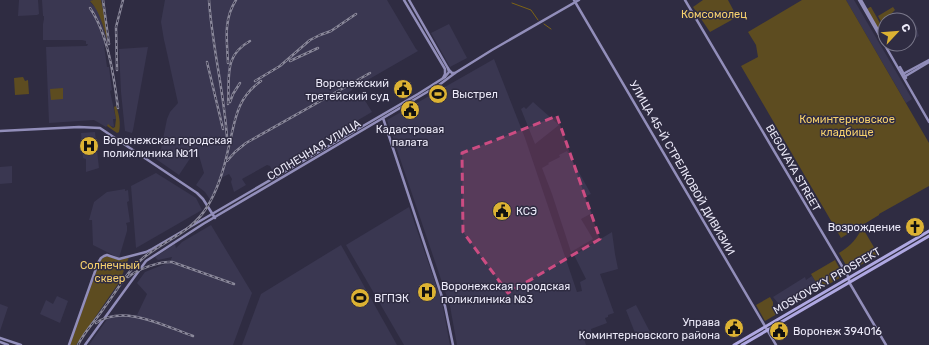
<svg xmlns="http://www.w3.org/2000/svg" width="929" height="345" font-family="Rubik,sans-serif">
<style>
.built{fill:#3a3751}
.green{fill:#5d4c20}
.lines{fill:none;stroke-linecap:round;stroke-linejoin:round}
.stream{stroke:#7d6315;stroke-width:1}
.secondary{stroke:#928eba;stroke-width:2.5}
.primary{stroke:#aea7e1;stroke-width:3}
.rail-casing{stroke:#8a889a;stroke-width:2.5}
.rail{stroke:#2f2c42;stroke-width:1;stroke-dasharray:3;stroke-linecap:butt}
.marked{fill:#cc4c82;fill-opacity:0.2;stroke:#cc4c82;stroke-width:3;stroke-dasharray:8 5;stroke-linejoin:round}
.labels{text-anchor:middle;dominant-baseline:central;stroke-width:3;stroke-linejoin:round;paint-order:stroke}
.park-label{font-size:11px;fill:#f7d16d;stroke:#2f2c42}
.poi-label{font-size:11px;fill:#ebe9f8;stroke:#2f2c42;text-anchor:start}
.street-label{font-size:11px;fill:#ebe9f8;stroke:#2f2c42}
</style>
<rect width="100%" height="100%" fill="#2f2c42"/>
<!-- built -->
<g class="built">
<polygon points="19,0 38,0 39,14 37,15 18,16"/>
<polygon points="42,0 93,0 90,2 97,9 101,17 108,43 104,45 107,67 109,67 110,75 112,90 110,91 116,119 113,119 114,127 108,125 106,127 94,120 49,123 46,47 85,46 87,46 88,44 86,44 86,41 82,40 43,40 43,24 44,19 44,16 43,16"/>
<polygon points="165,0 387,0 416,49 418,51 352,89 352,90 343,96 346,102 361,94 372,112 272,170 270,166 267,165 242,179 246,185 234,192 231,182 232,179 229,174 221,178 211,201 205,192 196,185 204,173 198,152 196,155 193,154 179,175 156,159 161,149 167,119 170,112 178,103 165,44 164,40 161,22"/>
<polygon points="846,0 854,0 912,99 906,103"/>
<polygon points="913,19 918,29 917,30 919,36 909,42 909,22"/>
<polygon points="449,24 467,58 450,67 431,33"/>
<polygon points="148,47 133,130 132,133 125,131 121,92 119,49"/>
<polygon points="494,59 525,138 577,292 582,291 580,282 586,279 574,255 612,232 615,254 618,269 600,274 614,313 608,315 608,317 605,318 607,323 591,329 592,335 584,339 586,345 457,345 450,306 387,120"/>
<polygon points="533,102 559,125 535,144 521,109 524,107 526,109"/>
<polygon points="95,132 99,168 86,172 86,159 83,158 81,133"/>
<polygon points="567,151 591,194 584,197 592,213 581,219 593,239 571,252 552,194 542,168 549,164 548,163 560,157 559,155"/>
<polygon points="12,166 12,183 0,184 0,167"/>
<polygon points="156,173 196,198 202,210 136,248 131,186"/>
<polygon points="125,189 125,191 128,190 129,201 127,202 130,222 126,223 127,226 127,231 119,258 93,245 92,220 89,220 94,202 107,192"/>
<polygon points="409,207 442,302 450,345 404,345 346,245"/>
<polygon points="211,225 252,293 233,345 89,345 110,315 137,315 147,294 137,283 145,272 170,262 172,257 158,260 155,257 175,244 176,248 182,242"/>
<polygon points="341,245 397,345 242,345 261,294"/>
<polygon points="812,276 820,289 783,309 773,297 805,277 806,280"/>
<polygon points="57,296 68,301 60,323 40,314 46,300 53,304"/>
<polygon points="0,304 8,307 0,331"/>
<polygon points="636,305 650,332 637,338 626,310"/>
</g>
<!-- green -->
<g class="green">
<path d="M93,0H101L109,41L108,42C103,27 101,13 90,1Z"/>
<polygon points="703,0 728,0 737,17 710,32 693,7"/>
<polygon points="802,0 846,0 929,143 929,186 879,214 879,215 841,238 741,66 758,57 756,45 748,32"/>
<polygon points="870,7 871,7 885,32 883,34 881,34 867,9"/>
<polygon points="893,7 895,10 891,14 889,20 885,20 885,29 878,16"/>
<polygon points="23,77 25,81 28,80 29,94 15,95 14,78"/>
<polygon points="63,88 63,99 51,100 50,89"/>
<path d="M116,106C119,113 121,124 119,132L117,133L107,126L108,124L113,128L115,127L116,119L114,107Z"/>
<path d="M862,227L878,254L850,272L839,253C849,247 854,242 860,232L858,229Z"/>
<polygon points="106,256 120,260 129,257 120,281 76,345 70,345 100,261 104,257"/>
<polygon points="835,260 842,273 840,278 820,289 811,274"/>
<polygon points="770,297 773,302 773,309 776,309 777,314 765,321 756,305"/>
</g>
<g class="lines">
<!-- stream -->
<g class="stream">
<polyline points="512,3 531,10 538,20"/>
<polyline points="544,24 551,29"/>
</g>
<!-- secondary -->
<g class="secondary">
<polyline points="404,0 445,69 445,74 443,78"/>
<polyline points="409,0 449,70 452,73 455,73"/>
<polyline points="574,0 776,345"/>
<polyline points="685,0 849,278 849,282 886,345"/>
<polyline points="859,0 929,122"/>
<polyline points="861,0 885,42"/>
<polyline points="900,67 906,78"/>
<polyline points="903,74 929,60"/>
<polyline points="904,77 929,62"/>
<polyline points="383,118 445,306 453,345"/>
<polyline points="0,131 79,127 100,128 197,193 203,199 215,218"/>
<polyline points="0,338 21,345"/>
<polyline points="0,342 8,345"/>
<polyline points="69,345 98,263 101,258 104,256 107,255 119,259 146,252 152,249 418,94 445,77 449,72 448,68"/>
<polyline points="85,345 146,261 203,224 439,85 455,73 492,50 579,0"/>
</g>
<!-- primary -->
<g class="primary">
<polyline points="734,345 929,231"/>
<polyline points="742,345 929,236"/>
</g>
<!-- rail casing -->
<g class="rail-casing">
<g id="rail">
<polyline points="103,0 109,44"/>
<path d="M209,0C212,46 224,91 227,138"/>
<path d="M90,8C108,34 114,77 118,108"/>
<polyline points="290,61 318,48"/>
<polyline points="207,62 223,129"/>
<path d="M228,63C227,41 223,20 236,0"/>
<polyline points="117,70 116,27 123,0"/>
<polyline points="255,81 280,66 310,40 320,35 331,31 356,14"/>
<polyline points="230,102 233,94 240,83"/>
<path d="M228,104C230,77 223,56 250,41"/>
<polyline points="227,161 235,152 246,143 370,73"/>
<path d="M128,277C138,269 160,261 172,262L234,284"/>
<path d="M96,323C124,304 164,326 193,336"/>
<path d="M78,345C84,332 96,320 104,308C117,291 127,271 143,258C165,240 192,232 207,207C217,191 224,169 228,150C235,123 235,99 261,81"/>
</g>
</g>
<!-- rail -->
<use href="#rail" class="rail"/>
</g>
<!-- marked area -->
<path class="marked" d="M557,116L600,239L508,293L463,232L462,153Z"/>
<!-- icons -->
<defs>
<g id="civic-disc" transform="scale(1)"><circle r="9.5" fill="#dcb233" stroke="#2f2c42"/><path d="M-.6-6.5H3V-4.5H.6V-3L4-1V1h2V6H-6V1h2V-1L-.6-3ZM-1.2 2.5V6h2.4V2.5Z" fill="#111"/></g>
<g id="stadium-disc" transform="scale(1)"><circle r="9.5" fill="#dcb233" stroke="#2f2c42"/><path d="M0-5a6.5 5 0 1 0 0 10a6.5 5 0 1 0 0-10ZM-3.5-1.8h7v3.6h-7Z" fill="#111"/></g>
<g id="hospital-disc" transform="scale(1)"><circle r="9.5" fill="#dcb233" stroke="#2f2c42"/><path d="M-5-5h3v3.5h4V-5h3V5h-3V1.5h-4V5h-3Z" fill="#111"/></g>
<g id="church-disc" transform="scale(1)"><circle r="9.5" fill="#dcb233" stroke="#2f2c42"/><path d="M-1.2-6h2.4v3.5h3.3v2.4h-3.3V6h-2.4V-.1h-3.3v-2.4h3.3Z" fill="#111"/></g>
</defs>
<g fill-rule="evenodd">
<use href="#civic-disc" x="403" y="89"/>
<use href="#stadium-disc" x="438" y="94"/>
<use href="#civic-disc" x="410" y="110"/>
<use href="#hospital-disc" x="89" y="146"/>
<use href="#civic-disc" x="502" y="211"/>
<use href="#church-disc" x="915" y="227"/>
<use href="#hospital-disc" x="427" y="292"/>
<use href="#stadium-disc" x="360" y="298"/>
<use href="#civic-disc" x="734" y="328"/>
<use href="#civic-disc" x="779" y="331"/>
</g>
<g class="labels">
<!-- park labels -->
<g class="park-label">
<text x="714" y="14">Комсомолец</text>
<text x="847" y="119">Коминтерновское<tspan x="847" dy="13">кладбище</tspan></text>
<text x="110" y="265">Солнечный<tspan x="110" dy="13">сквер</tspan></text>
</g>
<!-- poi labels -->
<g class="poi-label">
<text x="389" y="83" text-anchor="end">Воронежский<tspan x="389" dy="13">третейский суд</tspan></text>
<text x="452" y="94">Выстрел</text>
<text x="410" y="129" text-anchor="middle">Кадастровая<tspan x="410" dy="13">палата</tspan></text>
<text x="103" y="140">Воронежская городская<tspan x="103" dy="13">поликлиника №11</tspan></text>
<text x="516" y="211">КСЭ</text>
<text x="901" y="227" text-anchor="end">Возрождение</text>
<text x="441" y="286">Воронежская городская<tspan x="441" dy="13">поликлиника №3</tspan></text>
<text x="374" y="298">ВГПЭК</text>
<text x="720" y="322" text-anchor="end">Управа<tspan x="720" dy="13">Коминтерновского района</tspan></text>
<text x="793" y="331">Воронеж 394016</text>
</g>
<!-- street labels -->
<g class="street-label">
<text transform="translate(314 150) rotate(-31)">СОЛНЕЧНАЯ УЛИЦА</text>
<text transform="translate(682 168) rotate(60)">УЛИЦА 45-Й СТРЕЛКОВОЙ ДИВИЗИИ</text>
<text transform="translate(793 168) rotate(60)">BEGOVAYA STREET</text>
<text transform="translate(827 281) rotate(-30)">MOSKOVSKY PROSPEKT</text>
</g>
</g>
<!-- north arrow -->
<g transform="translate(897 32) rotate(64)"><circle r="19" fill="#2f2c42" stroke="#7a788b"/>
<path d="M0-3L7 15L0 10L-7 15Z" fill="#dcb233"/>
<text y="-6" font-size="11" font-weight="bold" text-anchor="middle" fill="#ebe9f8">С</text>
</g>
</svg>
